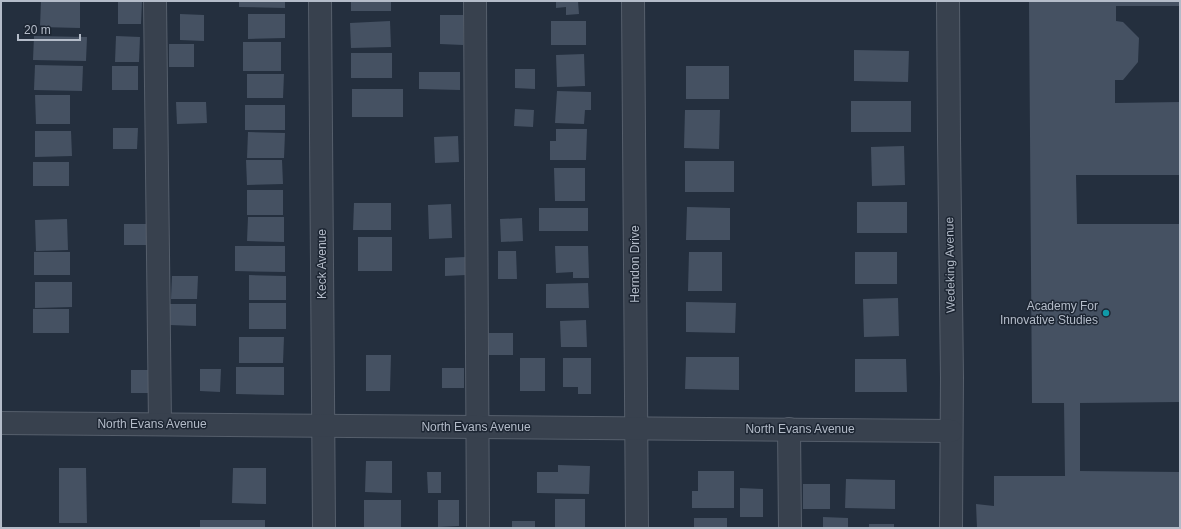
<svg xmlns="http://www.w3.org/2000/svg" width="1181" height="529" font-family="Arial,sans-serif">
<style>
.building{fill:#455162}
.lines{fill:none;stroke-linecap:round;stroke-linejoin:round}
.minor-casing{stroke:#565f6c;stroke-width:24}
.minor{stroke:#38414e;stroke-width:22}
.culture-dot{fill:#0f9aa8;stroke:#1d2633;stroke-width:1.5}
.labels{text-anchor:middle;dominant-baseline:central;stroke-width:3;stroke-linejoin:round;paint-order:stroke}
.street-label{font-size:12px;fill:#b4bcc9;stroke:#1d2633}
.poi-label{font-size:12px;fill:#b4bcc9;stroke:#1d2633;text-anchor:end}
</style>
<rect width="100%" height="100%" fill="#242f3e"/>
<!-- building -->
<g class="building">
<polygon points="41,1 80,1 80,28 40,27"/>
<polygon points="118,1 142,1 141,24 118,24"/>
<polygon points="239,1 285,1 285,8 239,7"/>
<rect x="351" y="1" width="40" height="10"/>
<polygon points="556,1 578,1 579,14 566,15 566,7 556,8"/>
<polygon points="1029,1 1180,1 1180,6 1116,6 1116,21 1123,22 1139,38 1138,62 1123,80 1115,80 1115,103 1180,102 1180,175 1076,175 1077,224 1180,224 1180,402 1080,403 1080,471 1180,472 1180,528 977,528 976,504 994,506 994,476 1065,476 1064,403 1032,403"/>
<polygon points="180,14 204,15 204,41 180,40"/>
<polygon points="248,14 285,14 285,38 248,39"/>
<polygon points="440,15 463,15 463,45 440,44"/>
<polygon points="390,21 391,47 351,48 350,23"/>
<rect x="551" y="21" width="35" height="24"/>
<polygon points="34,36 87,37 86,61 33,60"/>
<polygon points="116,36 140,37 139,62 115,62"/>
<rect x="243" y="42" width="38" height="29"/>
<rect x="169" y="44" width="25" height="23"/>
<polygon points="854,50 909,51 908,82 854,81"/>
<rect x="351" y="53" width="41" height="25"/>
<polygon points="584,54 585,86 557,87 556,55"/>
<polygon points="35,65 83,66 82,91 34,90"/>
<rect x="112" y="66" width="26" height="24"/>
<rect x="686" y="66" width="43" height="33"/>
<polygon points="515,69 535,69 535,89 515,88"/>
<polygon points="419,72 460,72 460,90 419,89"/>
<polygon points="247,74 284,74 283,98 247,98"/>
<rect x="352" y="89" width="51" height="28"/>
<polygon points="557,91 591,92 591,110 585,110 584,124 555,123"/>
<polygon points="35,95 70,95 70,124 36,124"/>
<rect x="851" y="101" width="60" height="31"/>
<polygon points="176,102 206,102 207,123 177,124"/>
<rect x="245" y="105" width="40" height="25"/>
<polygon points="515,109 534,110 533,127 514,126"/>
<polygon points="685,110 720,110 719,149 684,148"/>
<polygon points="113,128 138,128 137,149 113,149"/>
<polygon points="556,129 587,129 586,160 550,160 550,141 556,141"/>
<polygon points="35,131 71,131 72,156 35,157"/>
<polygon points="248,132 285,133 284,158 247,158"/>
<polygon points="458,136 459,162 435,163 434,137"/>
<polygon points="904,146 905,185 872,186 871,147"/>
<polygon points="246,160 282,160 283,184 247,185"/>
<rect x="685" y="161" width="49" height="31"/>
<rect x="33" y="162" width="36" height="24"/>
<polygon points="554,168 585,168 585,201 555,201"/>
<rect x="247" y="190" width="36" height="25"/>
<rect x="857" y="202" width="50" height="31"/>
<polygon points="354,203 391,203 391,230 353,230"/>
<polygon points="451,204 452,238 429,239 428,205"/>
<polygon points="687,207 730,208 730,240 686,240"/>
<rect x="539" y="208" width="49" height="23"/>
<polygon points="248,217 284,217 284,242 247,241"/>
<polygon points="522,218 523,241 501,242 500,219"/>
<polygon points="67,219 68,250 36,251 35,220"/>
<rect x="124" y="224" width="23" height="21"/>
<rect x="358" y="237" width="34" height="34"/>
<polygon points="235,246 285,246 285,272 235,271"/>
<polygon points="555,246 588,246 589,278 573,278 573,272 556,273"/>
<polygon points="498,251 516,251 517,279 498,279"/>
<rect x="34" y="252" width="36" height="23"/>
<polygon points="689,252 722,252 722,291 688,291"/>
<rect x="855" y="252" width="42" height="32"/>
<polygon points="465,257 466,275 445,276 445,258"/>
<polygon points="249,275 286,276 286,300 249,300"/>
<polygon points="172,276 198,276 197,299 171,299"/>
<polygon points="35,282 72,282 72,307 35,308"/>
<polygon points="588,283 589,308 546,308 546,284"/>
<polygon points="898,298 899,336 864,337 863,299"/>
<polygon points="686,302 736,303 735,333 686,332"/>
<rect x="249" y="303" width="37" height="26"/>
<polygon points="170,304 196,304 196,326 170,325"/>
<rect x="33" y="309" width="36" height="24"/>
<polygon points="586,320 587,347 561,347 560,321"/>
<rect x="489" y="333" width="24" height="22"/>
<polygon points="239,337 284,337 283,363 239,363"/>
<polygon points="366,355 391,355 390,391 366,391"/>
<polygon points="686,357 739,357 739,390 685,389"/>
<rect x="520" y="358" width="25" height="33"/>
<polygon points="563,358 591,358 591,394 578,394 578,387 563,387"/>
<polygon points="855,359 906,359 907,392 855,392"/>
<polygon points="236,367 284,367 284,395 236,394"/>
<rect x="442" y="368" width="22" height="20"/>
<polygon points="200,369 221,369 220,392 200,391"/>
<rect x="131" y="370" width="21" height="23"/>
<polygon points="366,461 392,461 392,493 365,492"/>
<polygon points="558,465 590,466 589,494 537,493 537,472 558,472"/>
<polygon points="59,468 86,468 87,523 59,523"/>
<polygon points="233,468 266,468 266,504 232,503"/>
<polygon points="698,471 734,471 734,508 692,508 692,491 698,491"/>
<polygon points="427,472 441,472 441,493 428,493"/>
<polygon points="846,479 895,480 895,509 845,508"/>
<rect x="803" y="484" width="27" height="25"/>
<polygon points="740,488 763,489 763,517 740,517"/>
<rect x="555" y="499" width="30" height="29"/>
<rect x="364" y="500" width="37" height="28"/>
<polygon points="438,500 459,500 459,526 438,527"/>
<polygon points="823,517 848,518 848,528 823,528"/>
<rect x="694" y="518" width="33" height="10"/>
<rect x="200" y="520" width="65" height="8"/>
<rect x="512" y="521" width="23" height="7"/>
<rect x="869" y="524" width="25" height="4"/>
</g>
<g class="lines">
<!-- minor casing -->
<g class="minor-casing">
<g id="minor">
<polyline points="155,1 160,424"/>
<polyline points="320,1 324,528"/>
<polyline points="475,1 478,528"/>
<polyline points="633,1 637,528"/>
<polyline points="948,1 949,138 952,378 951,528"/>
<polyline points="1,423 951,431"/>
<polyline points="789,429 790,528"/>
</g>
</g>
<!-- minor -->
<use href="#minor" class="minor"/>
</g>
<!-- markers -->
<circle class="culture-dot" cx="1106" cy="313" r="4"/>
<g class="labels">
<!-- street labels -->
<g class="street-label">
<text transform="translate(322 264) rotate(-90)">Keck Avenue</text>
<text transform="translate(635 264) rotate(-90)">Herndon Drive</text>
<text transform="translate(950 265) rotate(-91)">Wedeking Avenue</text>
<text x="152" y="424">North Evans Avenue</text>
<text x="476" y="427">North Evans Avenue</text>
<text x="800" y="429">North Evans Avenue</text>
</g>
<!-- poi labels -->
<g class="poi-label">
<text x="1098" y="306">Academy For<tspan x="1098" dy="14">Innovative Studies</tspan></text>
</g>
</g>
<!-- border -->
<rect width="1181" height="529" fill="none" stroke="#b4bcc9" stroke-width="4"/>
<!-- scale -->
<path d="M18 34v6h62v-6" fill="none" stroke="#b4bcc9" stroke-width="2"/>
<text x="24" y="34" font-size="12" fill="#b4bcc9" stroke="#1d2633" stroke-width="3" paint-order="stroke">20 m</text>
</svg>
